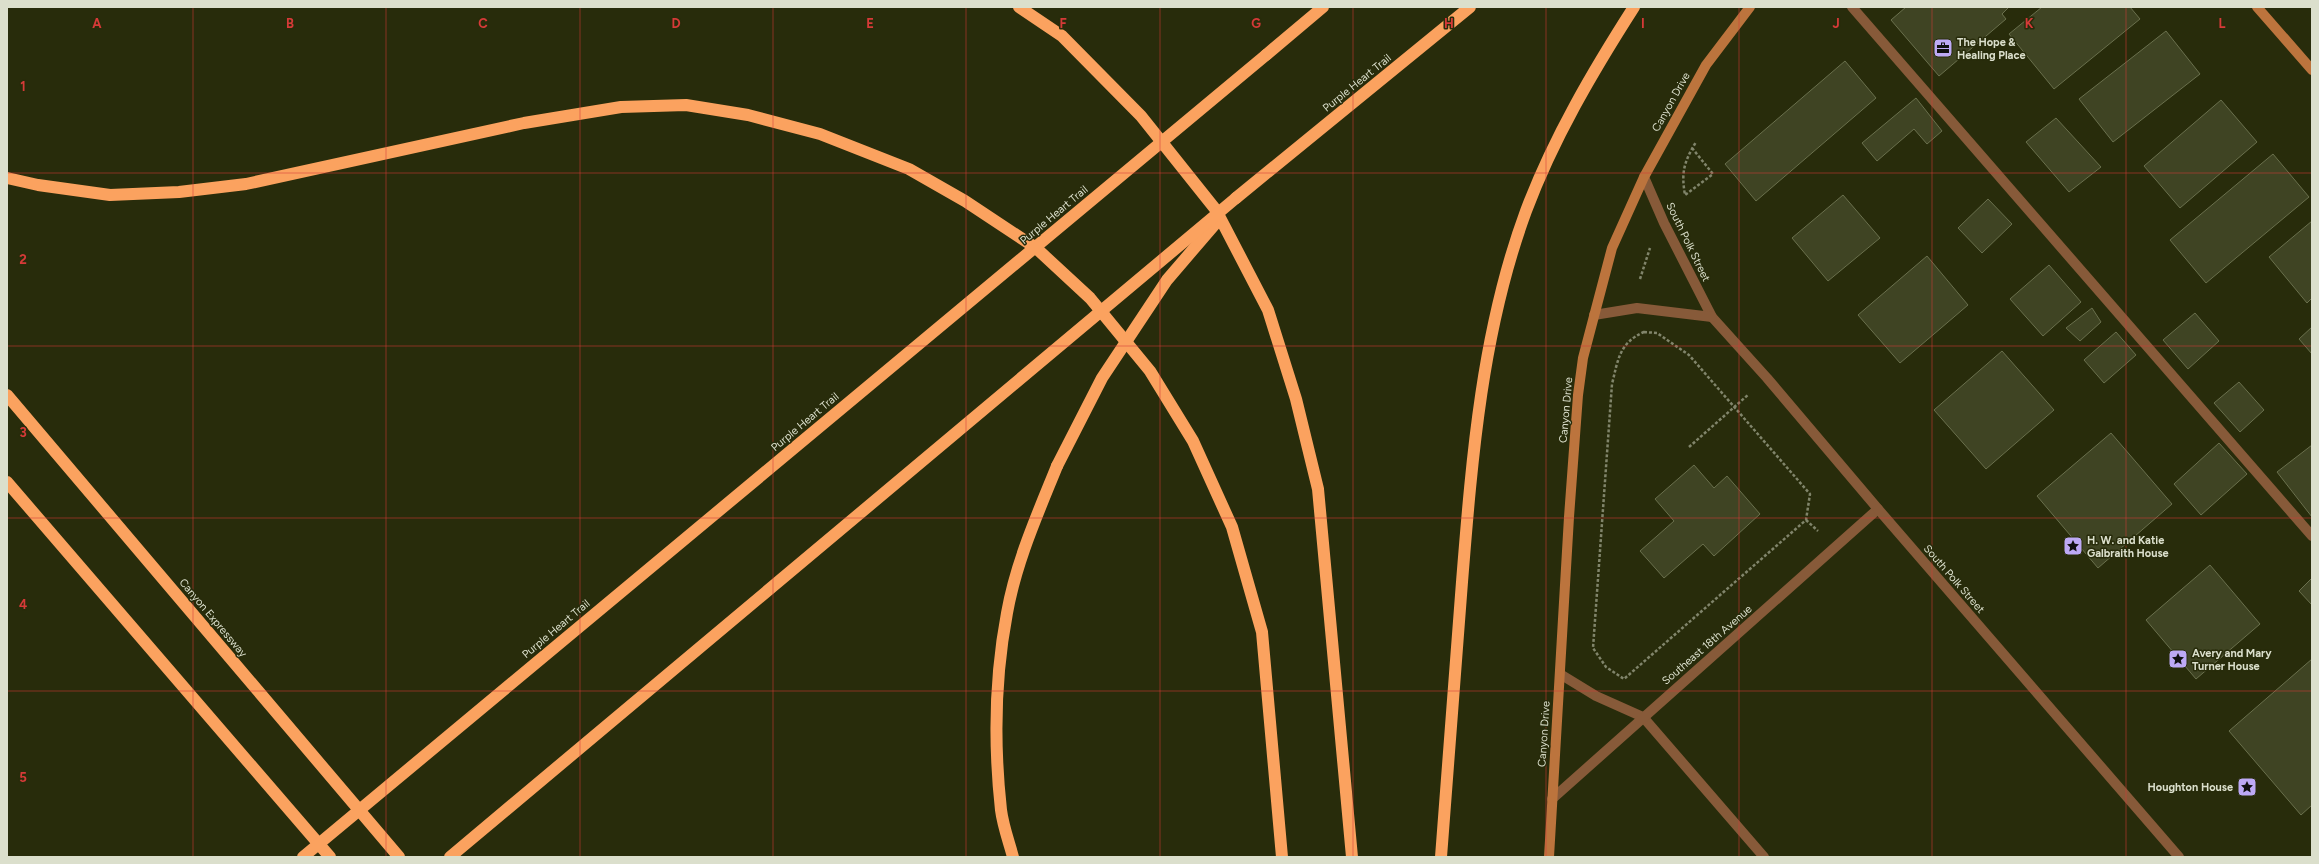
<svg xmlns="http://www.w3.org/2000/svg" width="2319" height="864" font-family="Figtree,sans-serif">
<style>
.building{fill:#3f4423;stroke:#6a704d}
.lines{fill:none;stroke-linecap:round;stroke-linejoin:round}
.path{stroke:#81856b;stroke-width:2.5;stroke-dasharray:3 2;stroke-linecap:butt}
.service{stroke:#875a39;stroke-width:10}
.minor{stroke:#875a39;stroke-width:10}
.tertiary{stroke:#875a39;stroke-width:10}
.secondary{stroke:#bc743d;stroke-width:10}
.motorway{stroke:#fba25f;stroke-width:12}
.motorway-bridge{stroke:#fba25f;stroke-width:12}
.grid{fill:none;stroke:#d63a38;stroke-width:1;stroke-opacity:0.55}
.labels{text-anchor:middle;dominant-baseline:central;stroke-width:3;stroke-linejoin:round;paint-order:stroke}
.poi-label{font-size:11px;font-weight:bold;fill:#dbdfcc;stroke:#282c0b;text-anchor:start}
.street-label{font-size:11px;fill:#dbdfcc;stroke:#282c0b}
.grid-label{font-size:13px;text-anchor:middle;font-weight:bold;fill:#d63a38;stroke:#282c0b;stroke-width:3;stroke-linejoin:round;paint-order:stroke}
</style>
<rect width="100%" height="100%" fill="#282c0b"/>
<!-- building -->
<g class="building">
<polygon points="1906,7 2009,7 2002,14 2006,19 1939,76 1891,20"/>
<polygon points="2042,7 2130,7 2140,19 2054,89 2009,34"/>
<polygon points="2166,31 2200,74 2113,142 2079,99"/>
<polygon points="1845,61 1876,98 1756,201 1725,164"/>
<polygon points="1916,98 1942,131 1927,144 1914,129 1877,161 1862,143"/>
<polygon points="2221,100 2257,142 2180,208 2144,166"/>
<polygon points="2056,118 2101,167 2069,192 2026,142"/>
<polygon points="2273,154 2309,197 2206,283 2170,240"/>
<polygon points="1843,195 1880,238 1828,281 1792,238"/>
<polygon points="1988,199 2012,224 1982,253 1958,228"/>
<polygon points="2312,221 2312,298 2307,303 2269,257"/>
<polygon points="1927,256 1968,305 1900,363 1858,315"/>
<polygon points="2049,265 2081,302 2043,336 2010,299"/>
<polygon points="2092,308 2101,322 2080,341 2066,328"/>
<polygon points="2195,313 2219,341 2188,369 2163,340"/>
<polygon points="2312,327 2312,354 2299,339"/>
<polygon points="2116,332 2136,355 2104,383 2084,360"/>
<polygon points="2002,351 2054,410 1986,469 1934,410"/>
<polygon points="2239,382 2264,410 2240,432 2214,403"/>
<polygon points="2111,433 2172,504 2098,568 2037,496"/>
<polygon points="2219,443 2247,474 2201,515 2174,484"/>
<polygon points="2312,445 2312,517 2277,472"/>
<polygon points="1694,465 1714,488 1727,476 1760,514 1714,556 1703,544 1664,578 1640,551 1674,521 1655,499"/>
<polygon points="2210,565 2260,624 2196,679 2146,620"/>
<polygon points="2312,578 2312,605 2299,591"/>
<polygon points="2312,659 2312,805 2301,815 2229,731"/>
</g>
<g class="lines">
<!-- path -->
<g class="path">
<path d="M1692,148L1713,174L1685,195C1681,172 1684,162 1696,142"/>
<polyline points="1640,279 1650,248"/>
<path d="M1644,332L1657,333L1689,355L1810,494L1806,520L1624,679L1606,667L1593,648L1612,384C1618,360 1619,343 1644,332Z"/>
<polyline points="1689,447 1749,394"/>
<polyline points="1806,520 1818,531"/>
</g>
<!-- service -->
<g class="service">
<polyline points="1852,7 2312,536"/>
<polyline points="1643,717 1764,857"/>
</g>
<!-- minor -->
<g class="minor">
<polyline points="1560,674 1596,696 1643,717"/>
<polyline points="1552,799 1878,509"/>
</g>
<!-- tertiary -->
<g class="tertiary">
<polyline points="1644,177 1664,223 1712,317 1767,378 1878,509 2179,857"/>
<polyline points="1594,315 1637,308 1712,317"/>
</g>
<!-- secondary -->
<g class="secondary">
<polyline points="2257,7 2312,70"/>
<polyline points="1549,857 1569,517 1578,395 1583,358 1612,248 1644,177 1706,65 1750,7"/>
</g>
<!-- motorway -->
<g class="motorway">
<polyline points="1019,7 1062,36 1141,116 1216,210 1268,310 1296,399 1318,489 1352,857"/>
<polyline points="1266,55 1323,7"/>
<polyline points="7,178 38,185 110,195 179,192 246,184 524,123 621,107 686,105 748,115 820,134 909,169 965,201 1036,248 1090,298 1150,371 1193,441 1232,527 1262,632 1282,857"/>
<polyline points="1236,198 1470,7"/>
<polyline points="7,395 399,857"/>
<polyline points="7,482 330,857"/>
<path d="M1013,857C1009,842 1003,826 1001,810C994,746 995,676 1007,613C1016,562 1038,513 1057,466"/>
<path d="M1441,857C1448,765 1455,674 1462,582C1472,457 1482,330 1526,211C1553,139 1593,71 1634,7"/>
</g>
<!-- motorway-bridge -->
<g class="motorway-bridge">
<polyline points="1057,466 1102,378 1167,280 1215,224"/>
<polyline points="303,857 1266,55"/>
<polyline points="450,857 1236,198"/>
</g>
</g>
<!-- grid -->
<path class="grid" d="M193,7V857M386,7V857M580,7V857M773,7V857M966,7V857M1160,7V857M1353,7V857M1546,7V857M1739,7V857M1932,7V857M2126,7V857M7,173H2312M7,346H2312M7,518H2312M7,691H2312"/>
<!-- icons -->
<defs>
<g id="office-square" transform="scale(1)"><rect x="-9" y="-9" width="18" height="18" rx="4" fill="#bda9f5" stroke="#282c0b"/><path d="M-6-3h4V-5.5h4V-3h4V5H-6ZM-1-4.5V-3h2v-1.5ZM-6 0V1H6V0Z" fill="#111"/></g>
<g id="sight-square" transform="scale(1)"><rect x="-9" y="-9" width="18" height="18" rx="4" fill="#bda9f5" stroke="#282c0b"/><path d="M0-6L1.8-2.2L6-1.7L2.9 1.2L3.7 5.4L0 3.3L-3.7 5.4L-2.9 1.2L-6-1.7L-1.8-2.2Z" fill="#111"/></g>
</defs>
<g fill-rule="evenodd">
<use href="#office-square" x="1943" y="48"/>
<use href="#sight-square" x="2073" y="546"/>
<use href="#sight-square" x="2178" y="659"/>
<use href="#sight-square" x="2247" y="787"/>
</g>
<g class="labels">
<!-- poi labels -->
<g class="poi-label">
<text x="1957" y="42">The Hope &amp;<tspan x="1957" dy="13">Healing Place</tspan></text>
<text x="2087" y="540">H. W. and Katie<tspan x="2087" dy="13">Galbraith House</tspan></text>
<text x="2192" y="653">Avery and Mary<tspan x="2192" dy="13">Turner House</tspan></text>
<text x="2233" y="787" text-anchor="end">Houghton House</text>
</g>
<!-- street labels -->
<g class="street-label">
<text transform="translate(1357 83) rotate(-39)">Purple Heart Trail</text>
<text transform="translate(1671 102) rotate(-61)">Canyon Drive</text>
<text transform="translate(1054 215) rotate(-40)">Purple Heart Trail</text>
<text transform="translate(1688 242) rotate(64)">South Polk Street</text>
<text transform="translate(1566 410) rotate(-85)">Canyon Drive</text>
<text transform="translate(805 422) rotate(-40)">Purple Heart Trail</text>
<text transform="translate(1954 579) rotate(49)">South Polk Street</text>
<text transform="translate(213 618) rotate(50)">Canyon Expressway</text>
<text transform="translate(556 629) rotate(-40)">Purple Heart Trail</text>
<text transform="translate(1707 645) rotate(-41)">Southeast 18th Avenue</text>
<text transform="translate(1544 734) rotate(-86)">Canyon Drive</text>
</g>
</g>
<g class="grid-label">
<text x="97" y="28">A</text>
<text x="290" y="28">B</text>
<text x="483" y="28">C</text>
<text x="676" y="28">D</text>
<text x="870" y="28">E</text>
<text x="1063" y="28">F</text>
<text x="1256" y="28">G</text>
<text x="1449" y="28">H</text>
<text x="1643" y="28">I</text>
<text x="1836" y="28">J</text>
<text x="2029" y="28">K</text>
<text x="2222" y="28">L</text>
<text x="23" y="91">1</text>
<text x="23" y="264">2</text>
<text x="23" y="437">3</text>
<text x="23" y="609">4</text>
<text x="23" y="782">5</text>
</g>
<!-- border -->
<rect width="2319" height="864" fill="none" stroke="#dbdfcc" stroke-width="16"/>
</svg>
